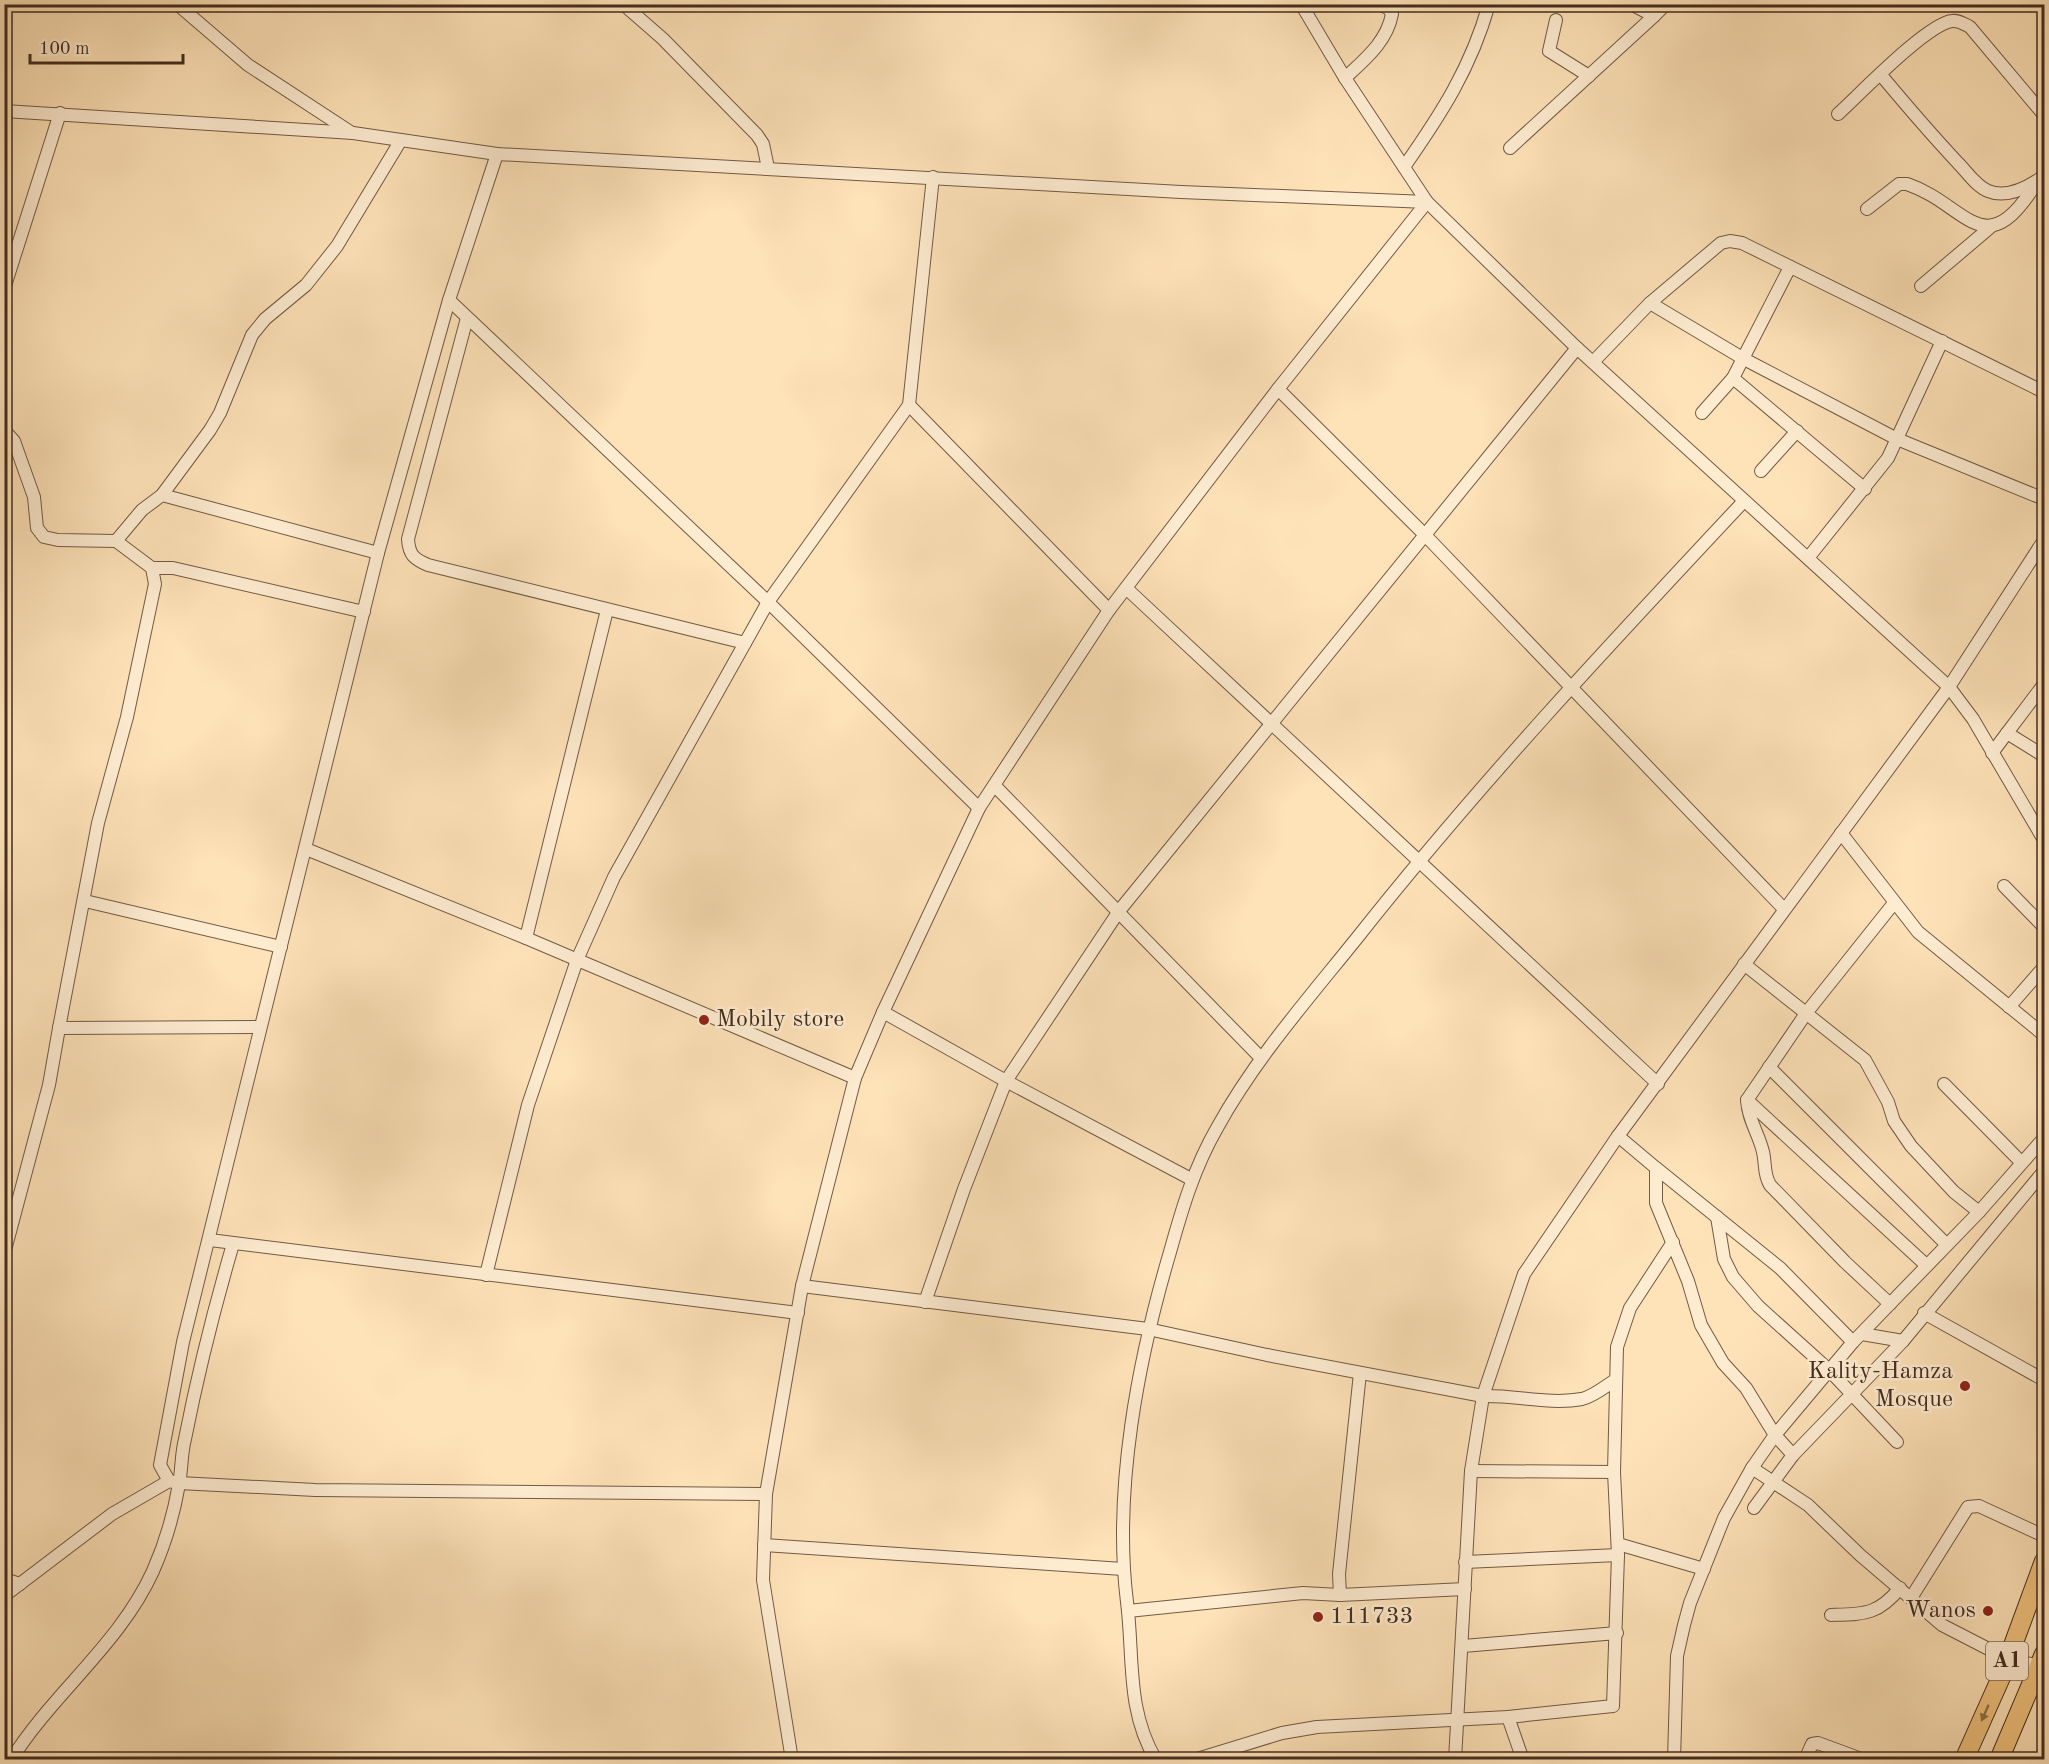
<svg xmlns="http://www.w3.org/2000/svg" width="2049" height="1764" font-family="'Old Standard TT',serif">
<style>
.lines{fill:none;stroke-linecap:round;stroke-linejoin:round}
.street-casing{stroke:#725a44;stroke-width:14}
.primary-casing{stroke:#442d1e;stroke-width:20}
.street{stroke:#feecd1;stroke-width:12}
.primary{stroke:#efc17c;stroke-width:18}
.oneway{fill:#917048}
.poi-dot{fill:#8f2418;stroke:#feecd1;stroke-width:2}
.labels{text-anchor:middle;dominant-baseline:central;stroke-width:5;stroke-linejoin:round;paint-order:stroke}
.shield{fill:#feecd1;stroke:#7c6654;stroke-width:1.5}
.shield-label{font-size:22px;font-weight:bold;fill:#442d1e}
.poi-label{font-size:24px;fill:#442d1e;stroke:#feecd1;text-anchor:start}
</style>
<rect width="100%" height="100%" fill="#fee2b8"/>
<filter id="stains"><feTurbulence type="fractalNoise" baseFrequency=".00333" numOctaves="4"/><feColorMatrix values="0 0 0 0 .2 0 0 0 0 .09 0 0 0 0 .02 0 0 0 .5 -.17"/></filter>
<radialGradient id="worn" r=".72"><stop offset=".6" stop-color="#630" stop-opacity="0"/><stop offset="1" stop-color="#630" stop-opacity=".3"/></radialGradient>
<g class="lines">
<!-- street casing -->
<g class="street-casing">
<g id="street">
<polyline points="177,4 248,65 352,133"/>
<polyline points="623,4 663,39 757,135 763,144 768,168"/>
<polyline points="1654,16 1666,4"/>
<polyline points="1556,20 1549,51 1589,76"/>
<path d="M1881,75C1906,105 1931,134 1958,163C1967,172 1976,186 1988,191C2007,199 2030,186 2044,176"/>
<path d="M1345,78C1364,60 1387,42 1392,14L1389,9L1380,4"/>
<polyline points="4,111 353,133 497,154 1181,192 1427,202 1577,348 1949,687 1973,719 2044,840"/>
<path d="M1838,114C1860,94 1927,24 1952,21C1959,20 1964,24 1970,27L2044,115"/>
<polyline points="1510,148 1654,16 1631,4"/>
<polyline points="497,154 449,300 378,553 183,1342 160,1465 169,1481 179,1483 315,1490 766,1494"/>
<path d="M1404,167C1441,114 1471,68 1489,4"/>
<path d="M1867,209L1899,184H1907C1967,204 1984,268 2037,182"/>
<polyline points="1921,286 1993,225"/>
<polyline points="4,289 60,113"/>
<polyline points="449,300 768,602 979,808"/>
<polyline points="1650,303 1744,359 1897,439 2044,499"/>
<path d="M467,318L408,539C409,555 414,559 428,565L745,643"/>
<polyline points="1593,362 1650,303 1721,243 1730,241 1742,243 2044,392"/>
<polyline points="1733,378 1865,489"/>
<polyline points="1278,389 1425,535 1784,909"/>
<polyline points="909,405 1109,610"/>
<polyline points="1702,413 1733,378 1790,267"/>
<polyline points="4,430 14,441 34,497 37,528 44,537 58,540 116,541 152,568 155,584 127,717 98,823 59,1028"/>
<polyline points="1761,471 1797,431"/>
<polyline points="162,495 378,553"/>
<polyline points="116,541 142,510 162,495 210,430 220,413 252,335 265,319 306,285 337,246 401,140"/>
<polyline points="1808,558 1888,458 1942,341"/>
<polyline points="152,568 173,568 364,612"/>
<polyline points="1126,588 1658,1084"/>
<polyline points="2007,733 2044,684"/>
<polyline points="1992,753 2007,733 2044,756"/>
<polyline points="996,787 1261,1058"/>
<polyline points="1841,833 1918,932 2044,1035"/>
<polyline points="306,849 526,938 855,1078"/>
<polyline points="2004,886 2044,927"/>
<polyline points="85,901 281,947"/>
<polyline points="526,938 607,610"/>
<polyline points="1744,964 1865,1060 1888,1102 1894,1121 1911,1146 1954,1192 1979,1212"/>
<polyline points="2009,1007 2044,967"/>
<polyline points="883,1012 1006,1081 1191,1179"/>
<polyline points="1769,1067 1946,1244"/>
<polyline points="1944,1084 2021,1162"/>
<polyline points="1747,1100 1926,1265"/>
<polyline points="1618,1136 1656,1168 1656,1203 1688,1281 1701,1325 1723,1363 1746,1388 1775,1435 1793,1455"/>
<polyline points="1656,1168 1780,1268 1853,1342"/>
<polyline points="1717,1217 1724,1259 1733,1277 1758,1306 1829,1370 1897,1442"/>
<polyline points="210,1240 798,1313"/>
<polyline points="4,1254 49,1085 59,1028 260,1027"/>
<polyline points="486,1275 528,1105 577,960 614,877 768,602 909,405 933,177"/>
<path d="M802,1286L1148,1329L1267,1355L1483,1396C1515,1395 1550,1405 1582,1399C1594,1396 1604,1387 1614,1381"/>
<polyline points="925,1302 964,1189 1006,1081 1119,911 1577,348"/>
<path d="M1890,1304L1845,1262L1770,1185C1763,1173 1766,1164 1763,1152C1759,1134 1748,1120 1747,1100L1807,1012L1894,903"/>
<polyline points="1924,1313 2044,1380"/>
<polyline points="1862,1334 1903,1341"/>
<polyline points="1752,1468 1808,1505 1860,1555 1942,1625 2008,1659 2040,1666"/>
<polyline points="1471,1471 1614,1472"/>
<polyline points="1754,1508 1793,1455 1903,1341 2044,1171"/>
<polyline points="1618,1544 1704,1569"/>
<polyline points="764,1545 1123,1569"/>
<polyline points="1465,1562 1618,1555"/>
<polyline points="4,1579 20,1584"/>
<polyline points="1340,1595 1339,1574 1360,1373"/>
<polyline points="4,1596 112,1514 169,1481"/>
<polyline points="1911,1598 1968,1507 1979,1506 2044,1536"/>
<polyline points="1128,1611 1303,1593 1340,1595 1465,1589"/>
<path d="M1831,1615C1864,1614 1878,1615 1900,1588"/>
<polyline points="1463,1646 1617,1633"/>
<polyline points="1508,1717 1523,1760"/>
<path d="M11,1760C53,1693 120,1644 153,1571C165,1544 174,1513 179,1484C182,1469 181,1454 185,1439C198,1373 214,1309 233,1244"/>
<polyline points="792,1760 763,1580 766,1494 802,1286 855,1078 883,1012 979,808 1109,610 1278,389 1427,202 1345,78 1301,4"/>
<path d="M1156,1760C1126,1710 1134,1657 1127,1602C1113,1490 1138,1360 1170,1252C1182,1209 1194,1168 1217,1128C1255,1059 1308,999 1357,938C1478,785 1611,643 1744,501"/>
<polyline points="1194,1760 1282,1733 1317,1727 1508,1717 1613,1706 1618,1555 1614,1472 1617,1347 1630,1308 1673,1242"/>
<polyline points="1455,1760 1471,1471 1483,1396 1524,1274 1618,1136 1949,687 2044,540"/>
<polyline points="1674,1760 1677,1656 1684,1625 1690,1603 1724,1518 1752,1468 1775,1435 1853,1342 1979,1212 2044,1138"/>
<polyline points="1805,1760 1812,1744 1818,1743 1864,1760"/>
</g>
</g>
<!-- primary casing -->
<g class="primary-casing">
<g id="primary">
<polyline points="1964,1760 2002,1675 2044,1561"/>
<polyline points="1999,1760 2044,1654"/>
</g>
</g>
<!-- street -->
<use href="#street" class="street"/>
<!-- primary -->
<use href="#primary" class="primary"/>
</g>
<!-- one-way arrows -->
<defs><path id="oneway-solid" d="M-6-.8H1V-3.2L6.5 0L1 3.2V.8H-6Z" transform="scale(1.5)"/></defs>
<use class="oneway" href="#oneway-solid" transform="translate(1985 1713) rotate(114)"/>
<!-- markers -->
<g class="poi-dot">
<circle cx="704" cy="1020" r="6"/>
<circle cx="1965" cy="1386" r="6"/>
<circle cx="1988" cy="1611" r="6"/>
<circle cx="1318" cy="1617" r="6"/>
</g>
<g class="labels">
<!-- shield labels -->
<rect class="shield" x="1986" y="1642" width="42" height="38" rx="4.5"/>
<g class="shield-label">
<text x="2007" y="1661">A1</text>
</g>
<!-- poi labels -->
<g class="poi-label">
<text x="716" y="1020">Mobily store</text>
<text x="1953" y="1372" text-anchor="end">Kality-Hamza<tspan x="1953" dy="28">Mosque</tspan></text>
<text x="1976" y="1611" text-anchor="end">Wanos</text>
<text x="1330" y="1617">111733</text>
</g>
</g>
<!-- margin -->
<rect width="2049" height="1764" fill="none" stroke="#fee2b8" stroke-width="24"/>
<rect x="6" y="6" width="2037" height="1752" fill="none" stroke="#442d1e" stroke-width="3"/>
<rect x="12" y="12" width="2025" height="1740" fill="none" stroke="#442d1e" stroke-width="1.5"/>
<!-- scale -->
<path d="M30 54v9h153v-9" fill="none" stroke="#442d1e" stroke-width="3"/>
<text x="39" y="54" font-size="18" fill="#442d1e" stroke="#feecd1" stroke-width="4.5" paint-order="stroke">100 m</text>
<rect width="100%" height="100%" filter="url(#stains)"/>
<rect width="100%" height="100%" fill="url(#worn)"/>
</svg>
